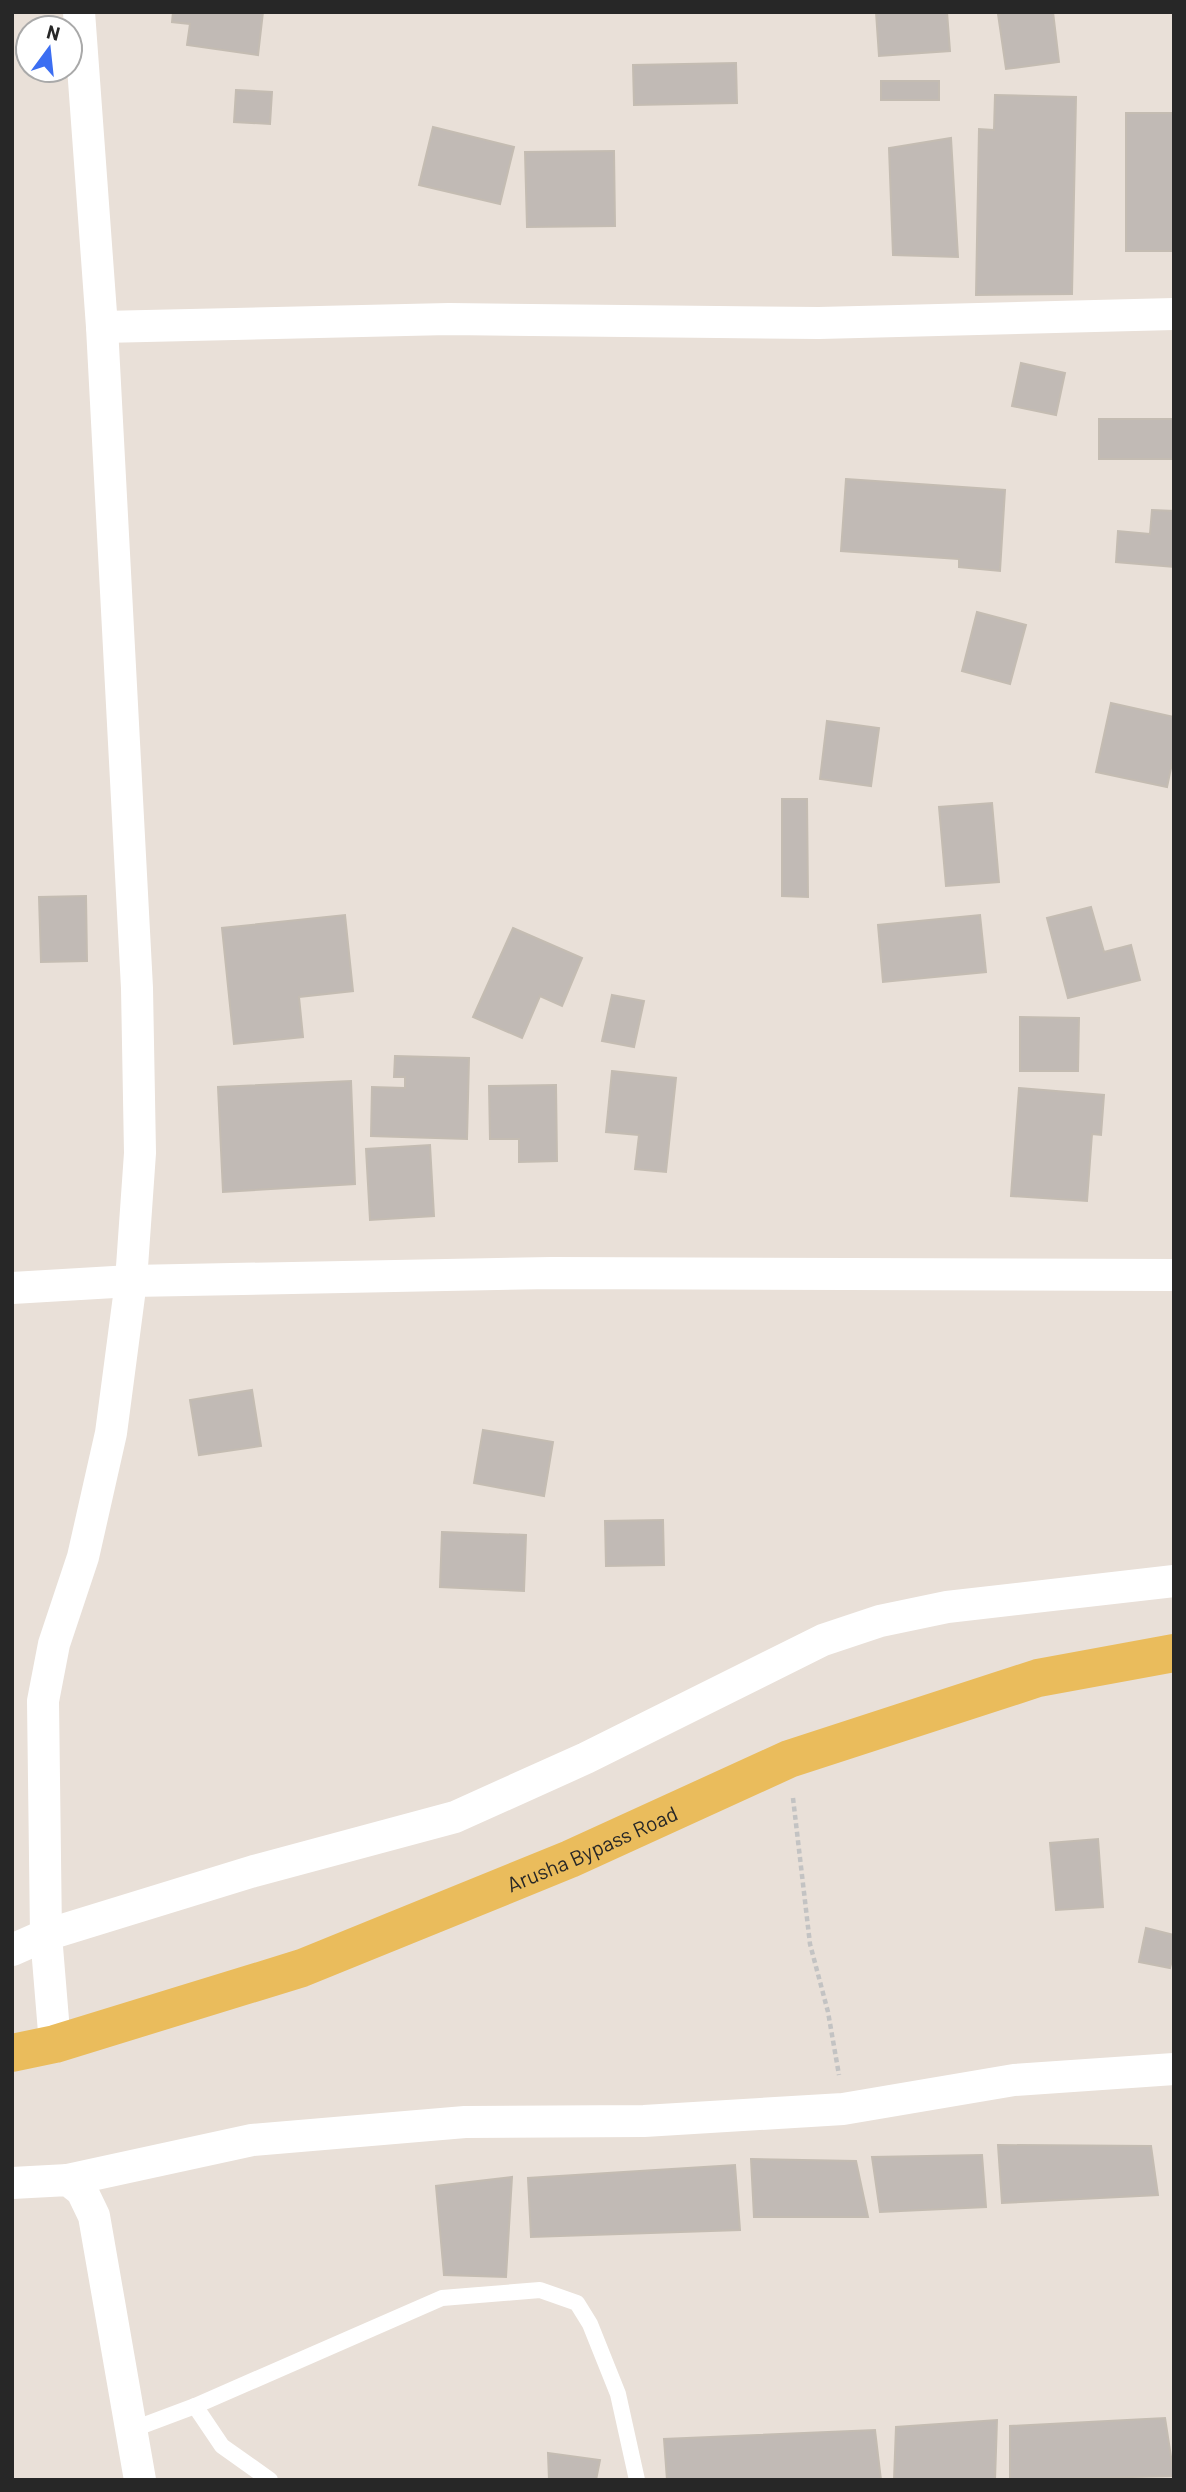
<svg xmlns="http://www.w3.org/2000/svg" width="1186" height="2492" font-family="Barlow,sans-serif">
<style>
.building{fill:#c1bab5;stroke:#c4bcb2;stroke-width:2}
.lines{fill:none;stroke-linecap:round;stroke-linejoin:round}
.path{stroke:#c3c3c3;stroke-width:4.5;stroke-dasharray:5 3.5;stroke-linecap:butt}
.service{stroke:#fff;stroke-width:16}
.minor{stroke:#fff;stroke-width:32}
.primary{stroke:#eabc5c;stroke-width:38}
.labels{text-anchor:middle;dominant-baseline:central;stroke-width:6;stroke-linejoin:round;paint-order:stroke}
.street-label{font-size:21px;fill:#272727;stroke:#fff}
</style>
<rect width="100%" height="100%" fill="#e9e0d8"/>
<!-- building -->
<g class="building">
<polygon points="173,12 263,12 258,55 187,45 190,24 172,22"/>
<polygon points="876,12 947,12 950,51 879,56"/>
<polygon points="1009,12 1053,12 1059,62 1006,69 998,14"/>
<polygon points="736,63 737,103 634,105 633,65"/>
<rect x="881" y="81" width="58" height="19"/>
<polygon points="236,90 272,92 270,124 234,122"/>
<polygon points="995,95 1076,97 1072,294 976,295 979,129 994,130"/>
<rect x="1126" y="113" width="48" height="138"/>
<polygon points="433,127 514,147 500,204 419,185"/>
<polygon points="951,138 958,257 893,255 889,148"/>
<polygon points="614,151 615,226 527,227 525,152"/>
<polygon points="1021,363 1065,373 1056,415 1012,406"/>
<rect x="1099" y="419" width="75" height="40"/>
<polygon points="846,479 1005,490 1000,571 959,567 959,559 841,551"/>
<polygon points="1152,510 1174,511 1174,567 1116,562 1118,531 1150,534"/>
<polygon points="977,612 1026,625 1010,684 962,671"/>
<polygon points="1111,703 1174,717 1174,754 1167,787 1096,772"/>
<polygon points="827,721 879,728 871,786 820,779"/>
<polygon points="782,799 807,799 808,897 782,896"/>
<polygon points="992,803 999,882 946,886 939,807"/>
<polygon points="86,896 87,961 41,962 39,897"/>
<polygon points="1091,907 1104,952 1131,945 1140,980 1068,998 1047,918"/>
<polygon points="345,915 353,991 299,997 303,1037 234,1044 222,928"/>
<polygon points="980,915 986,972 883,982 878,925"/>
<polygon points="513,928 582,958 562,1006 540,996 522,1038 473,1017"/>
<polygon points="612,995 644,1001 634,1047 602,1041"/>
<polygon points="1020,1017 1079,1018 1078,1071 1020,1071"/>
<polygon points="395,1056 469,1058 467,1139 371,1136 372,1087 405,1088 405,1077 394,1077"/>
<polygon points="612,1071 676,1078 666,1172 635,1169 639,1135 606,1132"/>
<polygon points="351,1081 355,1184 223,1192 218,1087"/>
<polygon points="556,1085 557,1161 519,1162 519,1139 490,1139 489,1086"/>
<polygon points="1019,1088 1104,1095 1101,1135 1092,1134 1087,1201 1011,1196"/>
<polygon points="430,1145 434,1216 370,1220 366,1149"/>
<polygon points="252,1390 261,1446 199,1455 190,1400"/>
<polygon points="483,1430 553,1442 544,1496 474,1483"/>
<polygon points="663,1520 664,1565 606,1566 605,1521"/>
<polygon points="442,1532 526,1535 524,1591 440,1587"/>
<polygon points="1098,1839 1103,1907 1056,1910 1050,1843"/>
<polygon points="1146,1928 1174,1935 1174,1952 1170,1968 1139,1962"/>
<polygon points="998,2145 1151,2146 1158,2195 1002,2203"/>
<polygon points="982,2155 986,2207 880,2212 872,2157"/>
<polygon points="751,2159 856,2161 868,2217 754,2217"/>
<polygon points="735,2165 740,2230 531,2237 528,2178"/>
<polygon points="512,2177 506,2277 444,2275 436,2186"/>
<polygon points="1165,2418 1174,2476 1010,2480 1010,2426"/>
<polygon points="997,2420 995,2480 894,2480 896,2427"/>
<polygon points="875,2430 881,2480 667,2480 664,2439"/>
<polygon points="548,2453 600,2460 596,2480 549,2480"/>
</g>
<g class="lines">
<!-- path -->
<polyline class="path" points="793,1798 810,1944 828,2012 839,2075"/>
<!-- service -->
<g class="service">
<polyline points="195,2406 222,2446 270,2480"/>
<polyline points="131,2430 195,2406 442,2298 540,2290 577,2303 590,2324 618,2394 637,2480"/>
</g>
<!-- minor -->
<g class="minor">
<polyline points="102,327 449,319 819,323 1174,314"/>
<polyline points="12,1288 131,1281 552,1273 1174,1275"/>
<polyline points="12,1950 46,1935 254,1871 455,1817 586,1758 823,1640 880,1621 947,1607 1174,1581"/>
<polyline points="55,2044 46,1935 43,1701 54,1644 83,1557 111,1433 131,1281 140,1153 137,988 102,327 79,12"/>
<polyline points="68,2180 252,2140 465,2122 644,2121 843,2109 1014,2080 1174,2069"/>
<polyline points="12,2183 68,2180 82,2191 94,2216 140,2480"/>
</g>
<!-- primary -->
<path class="primary" id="s1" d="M12,2053L55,2044L302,1968L570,1859L789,1759L1038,1678L1174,1653"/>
</g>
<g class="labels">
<!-- street labels -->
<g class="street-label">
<text stroke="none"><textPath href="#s1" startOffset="616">Arusha Bypass Road</textPath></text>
</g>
</g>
<!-- border -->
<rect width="1186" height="2492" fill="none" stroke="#272727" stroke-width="28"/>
<!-- north arrow -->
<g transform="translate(49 49) rotate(15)"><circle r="33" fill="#ffffff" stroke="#a9a9a9" stroke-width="2"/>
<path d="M0-5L12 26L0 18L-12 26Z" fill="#3c6ef2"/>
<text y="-10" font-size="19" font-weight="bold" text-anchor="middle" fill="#272727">N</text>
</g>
</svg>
